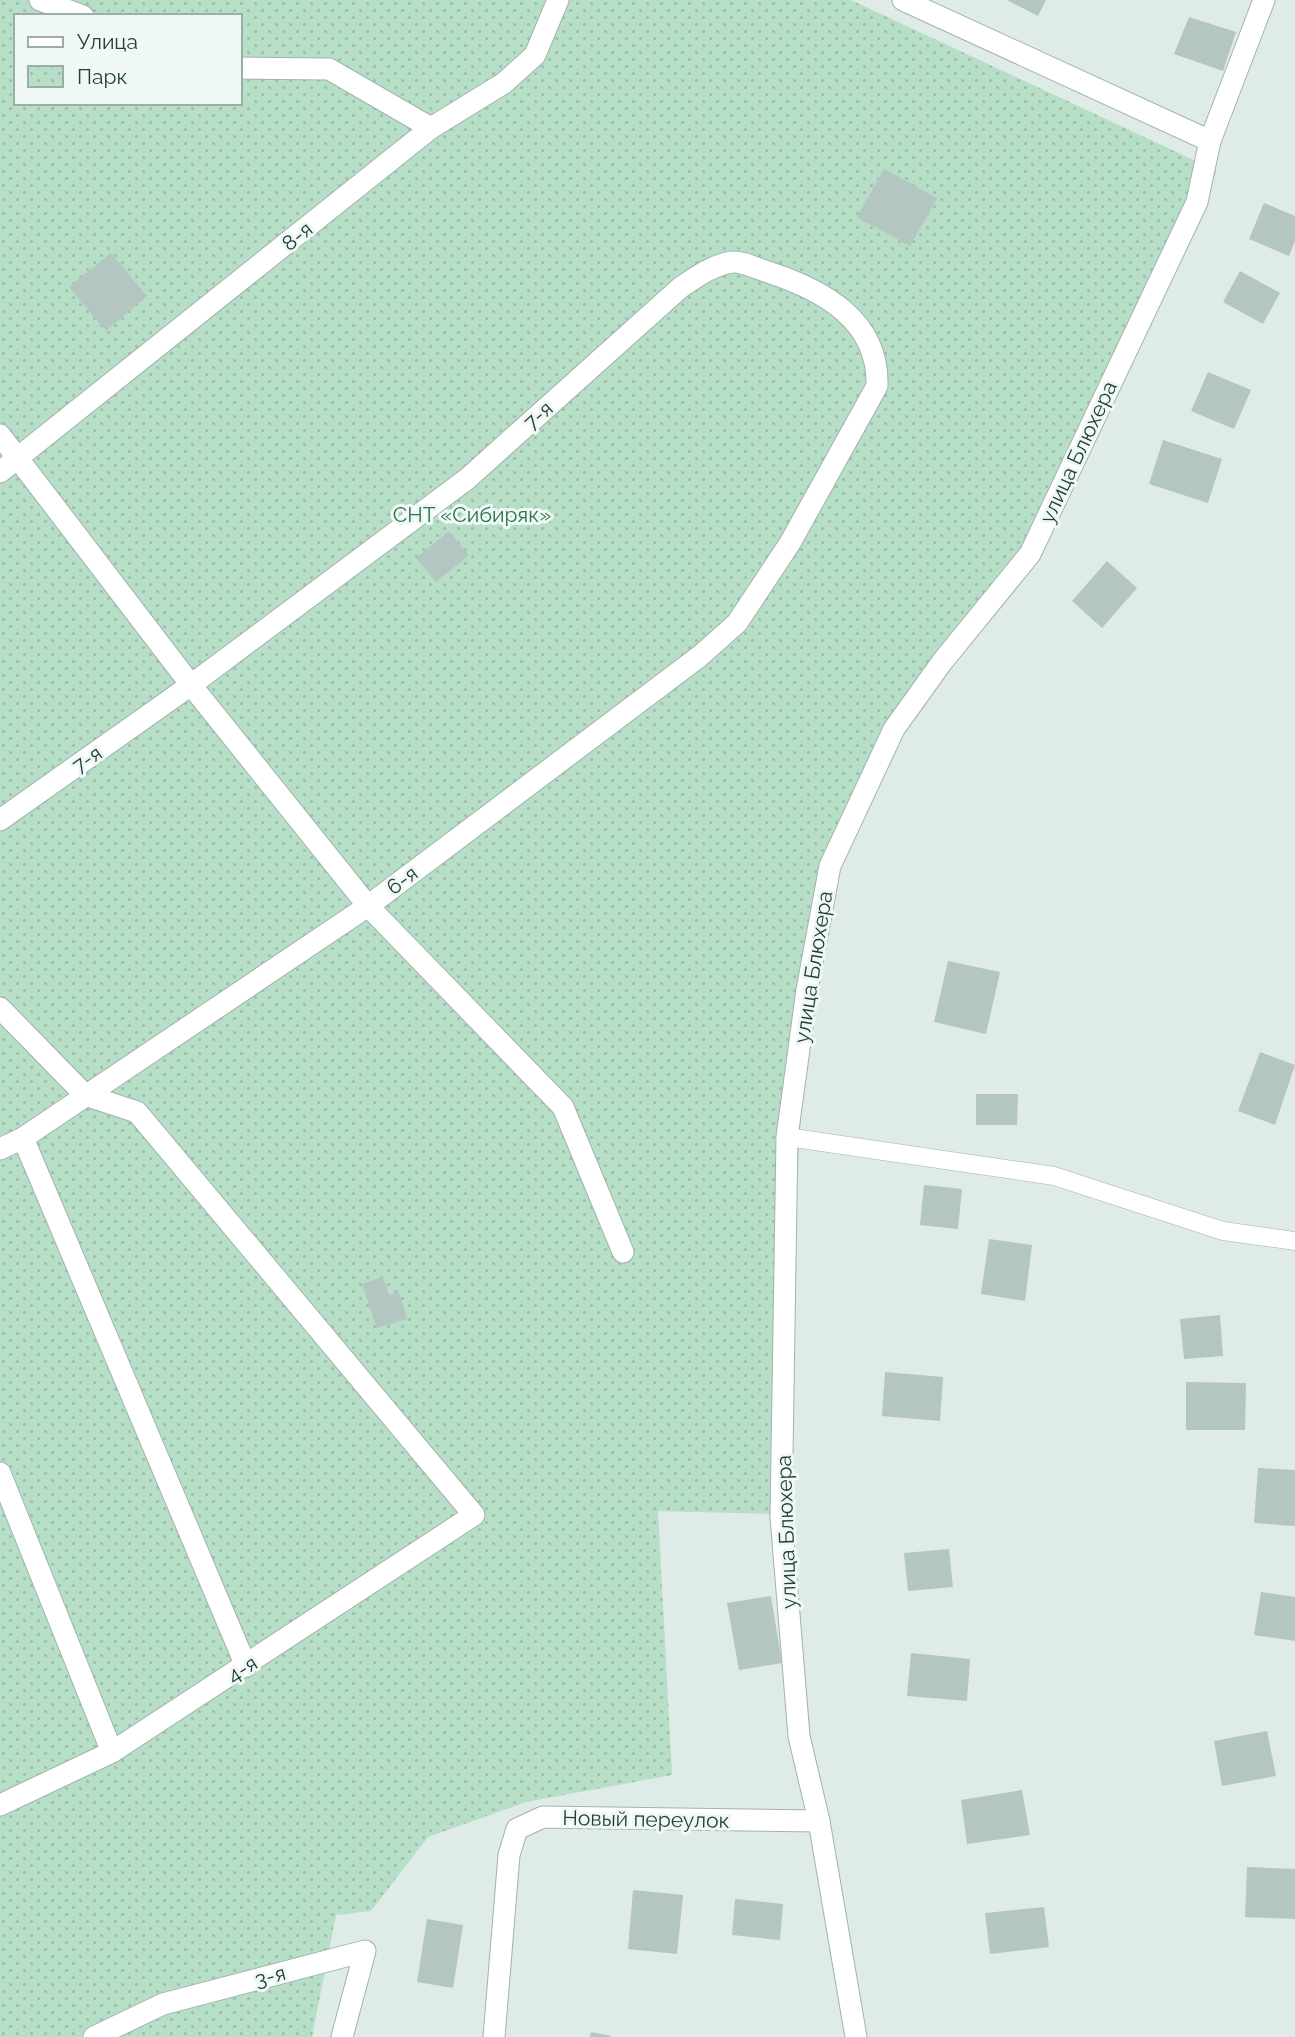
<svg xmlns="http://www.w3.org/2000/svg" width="1295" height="2037" font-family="Raleway,sans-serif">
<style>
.park{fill:url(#park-dots);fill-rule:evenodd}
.building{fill:#b4c6c1}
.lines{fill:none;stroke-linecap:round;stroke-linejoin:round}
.lane-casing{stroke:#a2b3af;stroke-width:19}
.street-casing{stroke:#a2b3af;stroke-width:23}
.lane{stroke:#fff;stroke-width:18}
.street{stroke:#fff;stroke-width:21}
.labels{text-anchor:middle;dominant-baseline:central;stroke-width:6;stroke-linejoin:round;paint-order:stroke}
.street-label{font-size:21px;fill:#1f3c38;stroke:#f0f8f5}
.park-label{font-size:21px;fill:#28754f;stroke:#f0f8f5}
</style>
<defs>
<pattern id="park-dots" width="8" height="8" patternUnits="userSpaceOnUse" patternTransform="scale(1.75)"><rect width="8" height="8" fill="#b7dec6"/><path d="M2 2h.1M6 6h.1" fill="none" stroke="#9dbfab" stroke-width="1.8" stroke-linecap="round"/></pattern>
</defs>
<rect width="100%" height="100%" fill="#dfebe7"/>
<!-- park -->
<path class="park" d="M0,0H851L1217,171L1055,523L889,734L810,950L779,1514L658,1511L672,1775L526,1802L428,1837L371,1911L336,1915L312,2037H0ZM16,16H240V103H16Z"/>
<!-- building -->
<g class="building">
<polygon points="1007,0 1046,0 1038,16"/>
<polygon points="1189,17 1236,32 1223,71 1174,54"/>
<polygon points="884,169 937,198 910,246 857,217"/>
<polygon points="1264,203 1295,216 1295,241 1289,256 1249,239"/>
<polygon points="111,253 147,296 106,331 69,287"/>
<polygon points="1240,271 1280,293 1263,324 1223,302"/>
<polygon points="1208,372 1251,390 1234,429 1191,411"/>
<polygon points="1163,440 1222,459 1208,503 1149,484"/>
<polygon points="449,531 469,555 436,582 416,558"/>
<polygon points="1107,561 1137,588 1102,628 1072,601"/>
<polygon points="948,961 1000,972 986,1034 934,1022"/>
<polygon points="1260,1052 1295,1065 1275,1125 1238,1111"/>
<polygon points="976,1094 1018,1094 1017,1125 976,1125"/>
<polygon points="924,1185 962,1189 958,1229 920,1225"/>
<polygon points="989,1239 1032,1245 1025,1301 981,1294"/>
<polygon points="383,1277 389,1295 399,1292 407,1319 377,1328 362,1284"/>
<polygon points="1220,1315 1223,1356 1184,1359 1180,1319"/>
<polygon points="885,1372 943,1377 940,1421 882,1416"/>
<polygon points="1186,1382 1246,1383 1245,1430 1186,1430"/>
<polygon points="1258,1468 1295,1470 1295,1526 1254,1523"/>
<polygon points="949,1549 953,1587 908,1591 904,1553"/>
<polygon points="1261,1592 1295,1597 1295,1641 1254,1635"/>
<polygon points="771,1596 782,1663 739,1670 727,1603"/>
<polygon points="911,1653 970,1659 967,1701 907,1696"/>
<polygon points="1267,1731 1276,1776 1222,1786 1214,1741"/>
<polygon points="1022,1790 1030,1835 967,1844 961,1800"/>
<polygon points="1247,1867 1295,1869 1295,1919 1245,1917"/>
<polygon points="633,1890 683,1895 677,1954 628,1949"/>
<polygon points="735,1899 783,1904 780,1940 732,1935"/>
<polygon points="1044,1907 1049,1947 990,1954 985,1913"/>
<polygon points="427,1919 463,1925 453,1988 417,1982"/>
<polygon points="591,2032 611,2036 610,2037 590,2037"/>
</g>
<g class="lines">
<!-- lane casing -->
<g class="lane-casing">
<polyline id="lane" points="787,1137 1054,1176 1223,1231 1295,1241"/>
</g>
<!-- street casing -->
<g class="street-casing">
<g id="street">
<polyline points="40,0 83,16"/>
<polyline points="903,0 1210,141"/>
<polyline points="431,128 504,83 535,55 558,0"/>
<polyline points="0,435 191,685 368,906 563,1107 623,1252"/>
<polyline points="0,472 431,128 329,69 240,68"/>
<path d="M0,820L191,685L467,479L680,288C696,277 712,265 732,262C742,261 758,269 768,272C823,290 879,320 877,386L790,543L737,623L700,656L368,906L23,1138L0,1149"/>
<polyline points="0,1008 85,1095 137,1112 474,1515 112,1752 0,1805"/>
<polyline points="23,1138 246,1666"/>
<polyline points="0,1473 112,1752"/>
<polyline points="94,2037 163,2004 365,1951 342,2037"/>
<polyline points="494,2037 509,1855 517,1829 543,1817 819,1821"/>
<polyline points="856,2037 819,1821 799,1736 781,1517 787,1137 807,990 830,866 894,729 942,662 1030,554 1197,202 1210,141 1264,0"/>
</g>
</g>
<!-- lane -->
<use href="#lane" class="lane"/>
<!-- street -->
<use href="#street" class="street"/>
</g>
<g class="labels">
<!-- street labels -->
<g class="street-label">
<text transform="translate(297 236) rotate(-39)">8-я</text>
<text transform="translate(538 415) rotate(-42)">7-я</text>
<text transform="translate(1078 452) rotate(-65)">улица Блюхера</text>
<text transform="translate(87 759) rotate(-35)">7-я</text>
<text transform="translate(402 880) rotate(-37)">6-я</text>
<text transform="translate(813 967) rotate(-81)">улица Блюхера</text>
<text transform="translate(786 1532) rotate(-92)">улица Блюхера</text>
<text transform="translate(242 1669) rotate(-33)">4-я</text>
<text transform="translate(646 1819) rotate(1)">Новый переулок</text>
<text transform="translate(270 1976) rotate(-15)">3-я</text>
</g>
<!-- park labels -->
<g class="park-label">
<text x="472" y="514">СНТ «Сибиряк»</text>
</g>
</g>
<!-- legend -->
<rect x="14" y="14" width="228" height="91" fill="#f0f8f5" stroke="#9cada9" stroke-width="2"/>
<rect x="28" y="37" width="35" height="10" fill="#ffffff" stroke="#9cada9" stroke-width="2"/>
<text x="77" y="49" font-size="21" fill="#1f3c38">Улица</text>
<rect x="28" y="66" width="35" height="21" fill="url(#park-dots)" stroke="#9cada9" stroke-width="2"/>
<text x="77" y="84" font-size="21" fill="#1f3c38">Парк</text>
</svg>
